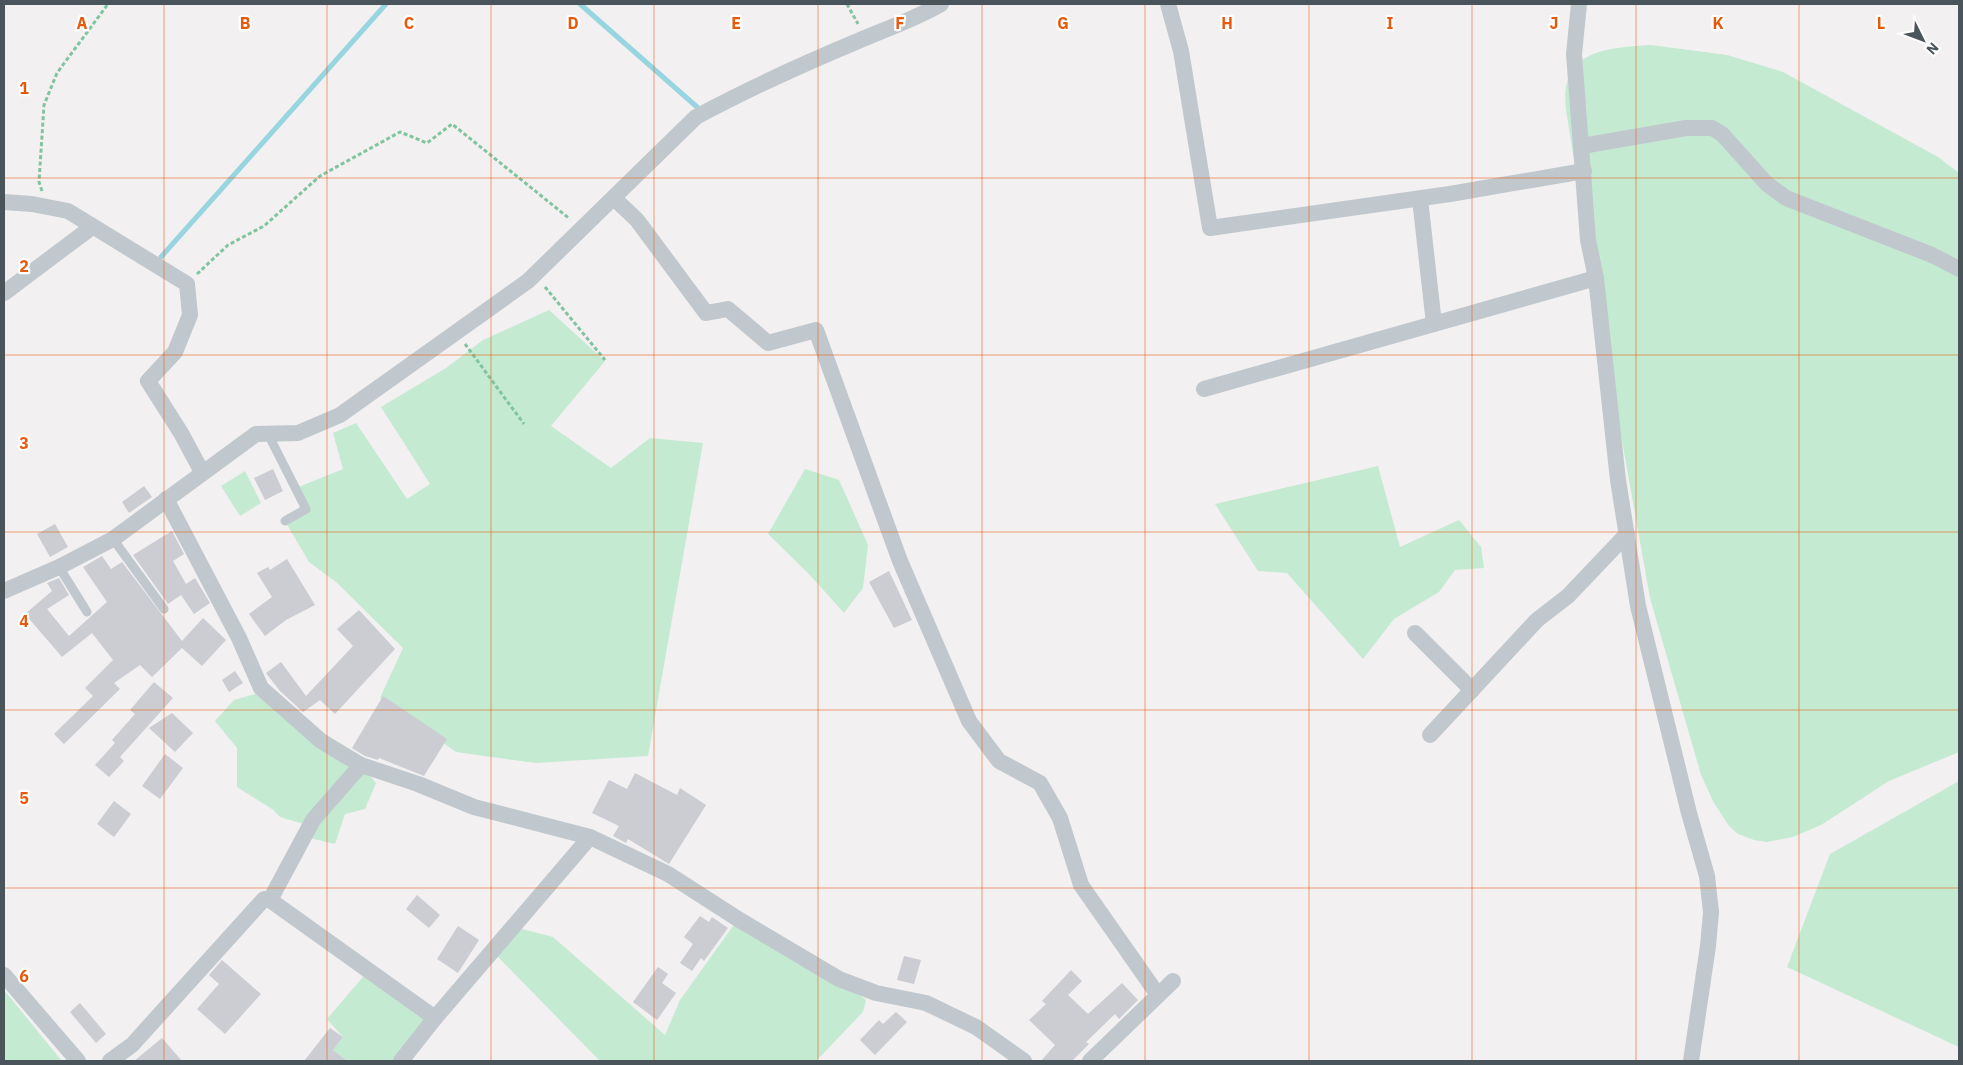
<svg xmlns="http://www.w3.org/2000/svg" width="1963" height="1065" font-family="'IBM Plex Sans',sans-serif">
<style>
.green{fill:#c5ead2}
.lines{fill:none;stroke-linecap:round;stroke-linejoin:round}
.stream{stroke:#97d5e1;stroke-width:5}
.building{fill:#cbcdd2}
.path{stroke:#81c4a0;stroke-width:3;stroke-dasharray:4 2.5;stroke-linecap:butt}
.lane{stroke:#c0c8cd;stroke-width:9}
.street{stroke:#c0c8cd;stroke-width:16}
.grid{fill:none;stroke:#e8590c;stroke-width:1;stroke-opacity:0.55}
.grid-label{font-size:16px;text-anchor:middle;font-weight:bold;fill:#e8590c;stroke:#fff;stroke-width:4.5;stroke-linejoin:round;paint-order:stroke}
</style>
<rect width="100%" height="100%" fill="#f2f0f0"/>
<!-- green -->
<g class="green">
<path d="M1651,45L1727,55L1783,72L1938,157L1959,173V752L1889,781L1821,825L1793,837L1767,842L1754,840L1738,834L1729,826L1714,803L1701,775L1650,598L1593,278L1566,110C1559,50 1606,48 1651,45Z"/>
<polygon points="549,310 605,361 551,426 611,468 650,438 703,443 648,756 536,763 456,752 380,698 403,648 336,582 309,562 285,521 306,509 296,488 343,469 333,433 356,423 407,499 430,484 381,407 446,368 483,340"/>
<polygon points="1378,466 1400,547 1459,520 1481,547 1484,568 1455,570 1439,592 1394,619 1363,659 1287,573 1258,571 1215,504"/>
<polygon points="805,469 839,480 868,545 863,588 844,613 809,574 768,534"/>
<polygon points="245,471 261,503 240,516 221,486"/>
<polygon points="266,691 361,765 376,783 365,809 345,814 335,844 310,838 310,826 280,817 272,809 237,787 237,748 215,721 234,700"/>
<polygon points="1959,781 1959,1047 1787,967 1830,854"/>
<polygon points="738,919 839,979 866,1000 863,1012 816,1061 600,1061 493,952 514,927 553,937 665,1035 680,1000"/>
<polygon points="368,971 430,1014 398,1061 346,1061 333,1050 343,1037 327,1019"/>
<polygon points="4,990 61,1060 4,1061"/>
</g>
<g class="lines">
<!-- stream -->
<g class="stream">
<polyline points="580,4 697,107"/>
<polyline points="161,257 386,4"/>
</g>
</g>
<!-- building -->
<g class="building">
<polygon points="273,469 283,491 265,500 254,478"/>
<polygon points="144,486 152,497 129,513 122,502"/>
<polygon points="55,524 68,547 50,557 37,534"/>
<polygon points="172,531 184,554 173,561 186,584 195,578 210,603 194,614 181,595 168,604 133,555"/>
<polygon points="102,556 111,569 122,562 182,641 203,618 226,640 202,666 182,648 152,677 140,665 114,683 120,689 64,744 54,734 93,696 85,688 113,660 92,633 62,657 25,614 52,591 47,583 59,578 69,595 47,609 69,636 107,602 83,567"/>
<polygon points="287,559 315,605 286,620 265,636 249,614 272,597 257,573 268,567 270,570"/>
<polygon points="889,571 912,620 894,628 869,582"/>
<polygon points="359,610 395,649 335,714 320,700 303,712 280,691 266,673 281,662 306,696 353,646 337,629"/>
<polygon points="235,671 243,683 229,692 222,680"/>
<polygon points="154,682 173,698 120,757 124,761 109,777 95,765 115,743 112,740 135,714 130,710"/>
<polygon points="383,696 447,739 424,776 379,758 378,760 365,756 352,748"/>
<polygon points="172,713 193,733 175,752 149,728"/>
<polygon points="165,754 183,768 160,799 142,786"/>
<polygon points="635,773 677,795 680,788 706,805 669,864 628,839 626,843 613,836 619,826 592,813 609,780 627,789"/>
<polygon points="114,801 131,814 114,837 97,824"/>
<polygon points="417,895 440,915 429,928 406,909"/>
<polygon points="700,916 709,922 712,917 728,928 704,961 701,958 692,971 680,963 693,944 684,937"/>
<polygon points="458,926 479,940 458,973 437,959"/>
<polygon points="904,956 921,960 914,984 897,980"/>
<polygon points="222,960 261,994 225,1034 197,1009 219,984 209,975"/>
<polygon points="658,967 668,974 662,983 676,993 657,1020 633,1002"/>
<polygon points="1071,970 1082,981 1068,995 1088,1014 1122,983 1138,1000 1119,1019 1115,1014 1086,1042 1089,1044 1072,1061 1041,1061 1055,1045 1029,1020 1046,1004 1042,1001"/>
<polygon points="80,1003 106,1034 96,1043 70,1012"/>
<polygon points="896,1012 907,1022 875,1055 860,1040 879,1020 883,1024"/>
<polygon points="330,1028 343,1037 333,1050 347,1061 304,1061"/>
<polygon points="162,1038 182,1061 134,1061"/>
</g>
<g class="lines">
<!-- path -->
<g class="path">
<polyline points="847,4 858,24"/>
<polyline points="42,191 39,182 44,105 57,73 108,4"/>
<polyline points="197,274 228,245 264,226 320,176 400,132 427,143 452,124 570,219"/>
<polyline points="545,287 605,360"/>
<polyline points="465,344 524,424"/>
</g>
<!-- lane -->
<g class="lane">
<polyline points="268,434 306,509 285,521"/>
<polyline points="113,539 164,609"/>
<polyline points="59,567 87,612"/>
</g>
<!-- street -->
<g class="street">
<polyline points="1168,4 1181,51 1210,228 1450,194 1584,171"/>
<polyline points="1579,4 1574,54 1588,240 1596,278 1618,480 1638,606 1689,813 1707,876 1711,912 1708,946 1691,1061"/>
<polyline points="1582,146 1686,128 1712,128 1722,134 1767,184 1786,198 1932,255 1959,269"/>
<polyline points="616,196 618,202 637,220 706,313 728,309 768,343 816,330 900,561 969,721 999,761 1040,783 1060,818 1081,885 1158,995"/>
<polyline points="1420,199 1434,324"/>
<polyline points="4,202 32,204 68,211 187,284 190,315 175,352 148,381 181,433 202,472"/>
<polyline points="4,293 92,227"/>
<polyline points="1204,389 1596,278"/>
<polyline points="166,499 239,638 261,688 321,741 361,765 418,784 474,807 590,837 668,874 738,919 839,979 876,993 926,1003 976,1027 1024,1061"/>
<path d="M4,591L59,567L113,539L256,434L298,433L340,415L528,281L696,117C748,89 803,64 858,41C886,29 915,19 941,4"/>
<polyline points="1415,633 1472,690"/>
<polyline points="1430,735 1537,620 1568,596 1627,534"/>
<polyline points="270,900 435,1018"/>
<polyline points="4,975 78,1061"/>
<polyline points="110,1061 132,1045 264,899 270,900 313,820 361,765"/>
<polyline points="401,1061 435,1018 590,837"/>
<polyline points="1090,1061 1173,981"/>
</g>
</g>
<!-- grid -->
<path class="grid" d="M164,4V1061M327,4V1061M491,4V1061M654,4V1061M818,4V1061M982,4V1061M1145,4V1061M1309,4V1061M1472,4V1061M1636,4V1061M1799,4V1061M4,178H1959M4,355H1959M4,532H1959M4,710H1959M4,888H1959"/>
<g class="grid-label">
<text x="82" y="29">A</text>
<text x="245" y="29">B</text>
<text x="409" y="29">C</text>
<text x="573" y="29">D</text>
<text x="736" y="29">E</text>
<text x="900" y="29">F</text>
<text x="1063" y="29">G</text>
<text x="1227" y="29">H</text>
<text x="1390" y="29">I</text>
<text x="1554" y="29">J</text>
<text x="1718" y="29">K</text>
<text x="1881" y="29">L</text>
<text x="24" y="94">1</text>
<text x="24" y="272">2</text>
<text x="24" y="449">3</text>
<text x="24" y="627">4</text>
<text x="24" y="804">5</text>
<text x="24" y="982">6</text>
</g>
<!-- border -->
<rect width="1963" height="1065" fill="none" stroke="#4a545b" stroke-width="10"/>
<!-- north arrow -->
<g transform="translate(1923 40) rotate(132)" stroke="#ffffff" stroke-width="4" paint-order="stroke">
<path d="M0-4L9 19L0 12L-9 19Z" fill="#4a545b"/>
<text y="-8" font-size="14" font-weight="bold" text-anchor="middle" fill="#4a545b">N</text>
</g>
</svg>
